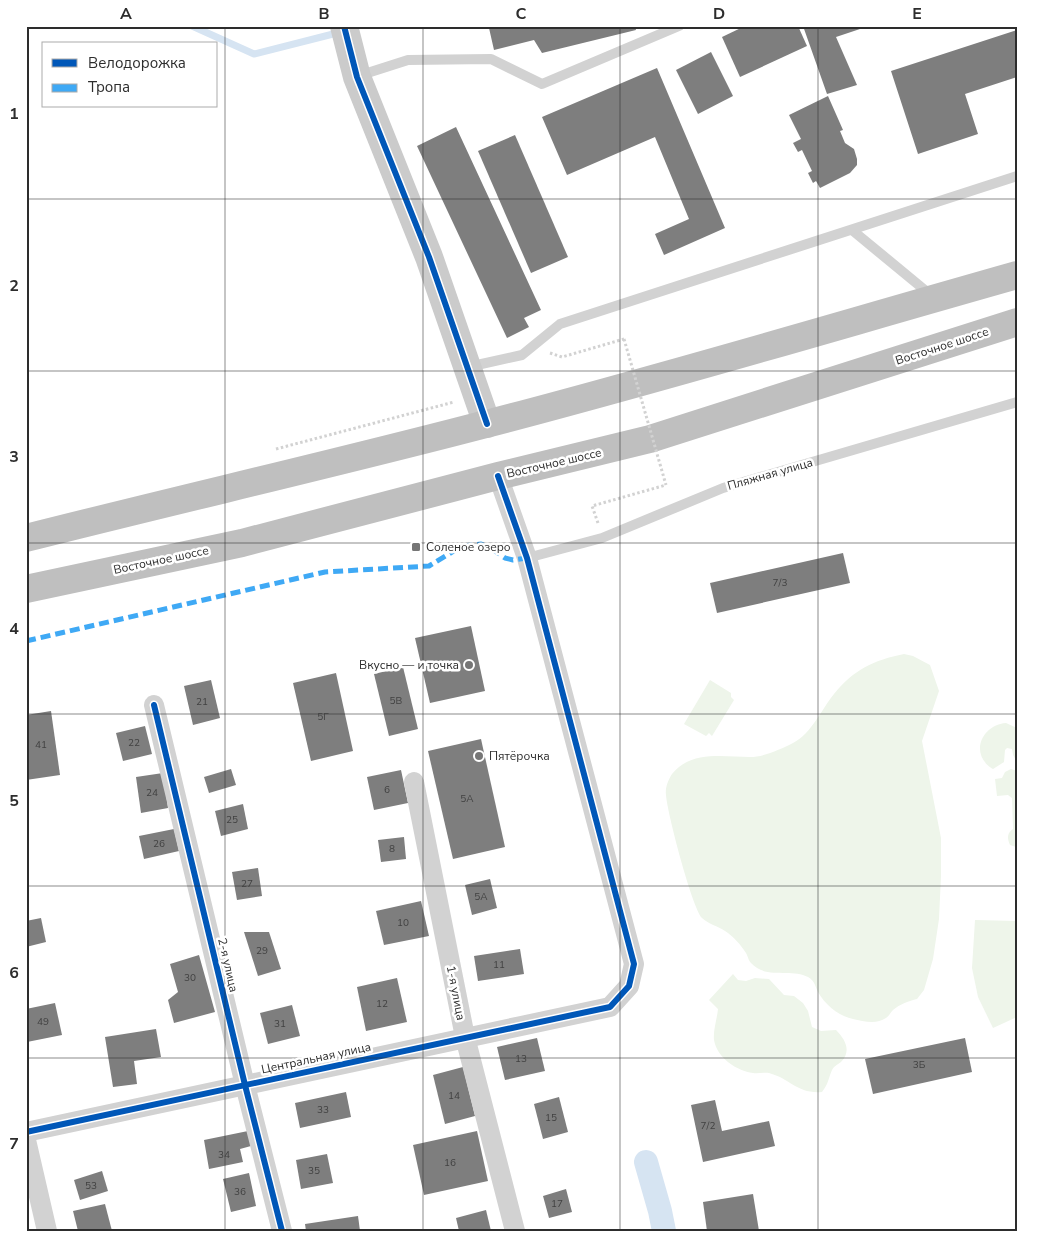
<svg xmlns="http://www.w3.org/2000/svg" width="1043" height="1257" font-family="'Nunito Sans',sans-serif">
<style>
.green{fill:#eef5ea}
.water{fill:#d6e4f2}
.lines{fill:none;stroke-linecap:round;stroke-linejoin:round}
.stream{stroke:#d6e4f2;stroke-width:7}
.canal{stroke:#d6e4f2;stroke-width:24}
.building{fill:#7e7e7e}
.path{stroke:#d2d2d2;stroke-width:3;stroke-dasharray:2.5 2.5;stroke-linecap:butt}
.lane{stroke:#d2d2d2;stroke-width:10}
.street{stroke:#d2d2d2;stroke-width:20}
.secondary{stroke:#cbcbcb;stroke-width:28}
.highway{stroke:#bfbfbf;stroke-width:28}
.path-bridge{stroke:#d2d2d2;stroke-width:3;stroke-dasharray:2.5 2.5;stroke-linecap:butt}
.quiet{stroke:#3fa9f5;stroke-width:5;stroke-dasharray:10 5;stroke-linecap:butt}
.cycleway-casing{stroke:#fff;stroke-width:9}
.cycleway{stroke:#0057b8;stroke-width:6}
.grid{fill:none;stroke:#2d2d2d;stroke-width:1;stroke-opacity:0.55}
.poi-dot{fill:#767676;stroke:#fff;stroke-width:2}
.labels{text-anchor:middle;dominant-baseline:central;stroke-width:5;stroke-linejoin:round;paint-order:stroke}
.number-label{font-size:10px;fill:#414141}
.street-label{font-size:12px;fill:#2d2d2d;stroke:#fff}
.poi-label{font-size:12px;fill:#2d2d2d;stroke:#fff;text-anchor:start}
.neatline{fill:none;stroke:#2d2d2d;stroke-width:2}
.grid-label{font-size:16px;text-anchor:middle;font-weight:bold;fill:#2d2d2d}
</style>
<rect width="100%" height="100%" fill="#fff"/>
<!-- green -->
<g class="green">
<path d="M904,654L913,656L930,665L939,691L922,741L941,838V876L939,919L933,959L924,990L917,999C909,1001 900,1004 893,1010C891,1012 889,1016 886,1018C876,1025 863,1021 853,1019C839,1016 825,1005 818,992C815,986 815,981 808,977C792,968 766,980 751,963C748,960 748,956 746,953C741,945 733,936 725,931C718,926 708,924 702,918C692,907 667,812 666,795C665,788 668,780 672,774C691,750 724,757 750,757C764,757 781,749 793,743C812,733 821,710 834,694C853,670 874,660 904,654Z"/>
<polygon points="710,680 731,693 731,697 734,700 712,736 709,733 706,736 684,724"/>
<path d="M1006,723L1017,728V762L1013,755L1012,749L1007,748L1005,750L1004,762L993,769C969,755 981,725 1006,723Z"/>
<path d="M1011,769L1017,771L1016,847L1010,845C1007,838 1007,833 1013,829L1012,798L1008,795L997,796L995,779L1002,778L1005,772Z"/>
<polygon points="975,920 1017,921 1017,1017 993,1028 978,997 972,968"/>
<path d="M733,974L738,980L746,981L755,978L769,979L784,995L794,996L803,1003L808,1011L812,1027L821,1031L836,1030C845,1039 852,1051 841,1062C837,1065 834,1066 832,1070C828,1079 829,1083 822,1092C797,1094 791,1079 769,1073C764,1072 758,1074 753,1073C737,1071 717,1058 714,1040C713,1030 717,1019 718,1009L709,1000Z"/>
</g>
<!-- water -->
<polygon class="water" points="659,1174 675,1231 654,1231 642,1178"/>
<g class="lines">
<!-- stream -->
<polyline class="stream" points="192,26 254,54 341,32"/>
<!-- canal -->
<polyline class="canal" points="646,1162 660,1211 664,1231"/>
</g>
<!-- building -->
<g class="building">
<polygon points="498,26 635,26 636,30 542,53 534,40 494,50 489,28"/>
<polygon points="745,26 798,26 807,46 740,77 722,37"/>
<polygon points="803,26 869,26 836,37 857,85 827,94"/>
<polygon points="1017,30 1017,77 965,94 978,134 918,154 891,71"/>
<polygon points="711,52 733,96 698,114 676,70"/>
<polygon points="657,68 725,228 664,255 655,234 689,219 655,137 567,175 542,117"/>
<polygon points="828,96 843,130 840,131 845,143 854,149 857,159 857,165 850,173 820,188 816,181 813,183 808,173 812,171 802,150 798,152 793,143 801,139 789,115"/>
<polygon points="456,127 541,310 524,318 529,327 507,338 417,146"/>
<polygon points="515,135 568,257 531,273 478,151"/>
<polygon points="843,553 850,583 717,613 710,583"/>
<polygon points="471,626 485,691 430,703 415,638"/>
<polygon points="403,667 418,729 389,736 374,674"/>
<polygon points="336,673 353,751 311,761 293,683"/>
<polygon points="211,680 220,718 193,725 184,686"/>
<polygon points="51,711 60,775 26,780 26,715"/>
<polygon points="145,726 152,754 123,761 116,733"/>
<polygon points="481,739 505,847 453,859 428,751"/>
<polygon points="231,769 236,785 209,793 204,777"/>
<polygon points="401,770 408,803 374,810 367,777"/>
<polygon points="163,773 168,808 141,813 136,777"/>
<polygon points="243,804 248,829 221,836 215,811"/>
<polygon points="174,829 179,851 144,859 139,836"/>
<polygon points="404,837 406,859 381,862 378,840"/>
<polygon points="258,868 262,896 237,900 232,872"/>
<polygon points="490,879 497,908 472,915 465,885"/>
<polygon points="421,901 429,936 384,945 376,911"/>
<polygon points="41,918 46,942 26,947 26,921"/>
<polygon points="244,932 269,932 281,969 258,976"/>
<polygon points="520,949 524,974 478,981 474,956"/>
<polygon points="199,955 215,1012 174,1023 168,1000 178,992 170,964"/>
<polygon points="397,978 407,1022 366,1031 357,987"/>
<polygon points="55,1003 62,1035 27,1042 26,1009"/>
<polygon points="292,1005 300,1036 268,1044 260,1013"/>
<polygon points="156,1029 161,1057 134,1061 137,1084 113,1087 105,1037"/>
<polygon points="537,1038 545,1071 505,1080 497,1047"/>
<polygon points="965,1038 972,1072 873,1094 865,1059"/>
<polygon points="463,1067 475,1116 445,1124 433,1075"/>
<polygon points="346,1092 351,1117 300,1128 295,1103"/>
<polygon points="559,1097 568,1132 543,1139 534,1104"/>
<polygon points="715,1100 722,1131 769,1121 775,1146 703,1162 691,1105"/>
<polygon points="248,1131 251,1146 240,1149 243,1162 209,1169 204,1140"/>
<polygon points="477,1131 488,1181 424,1195 413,1145"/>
<polygon points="327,1154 333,1183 301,1189 296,1160"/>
<polygon points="102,1171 108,1191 80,1200 74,1180"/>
<polygon points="249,1173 256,1206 231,1212 223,1179"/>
<polygon points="566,1189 572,1212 549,1218 543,1196"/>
<polygon points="753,1194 759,1231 707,1231 703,1202"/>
<polygon points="105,1204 112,1231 78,1231 73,1211"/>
<polygon points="486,1210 491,1231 459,1231 456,1218"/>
<polygon points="358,1216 360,1231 306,1231 305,1224"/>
</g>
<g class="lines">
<!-- path -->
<g class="path">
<polyline points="550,353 562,357 624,339"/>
<polyline points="276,449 454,402"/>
<polyline points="598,523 592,506 666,485"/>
</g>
<!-- lane -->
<g class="lane">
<polyline points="358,76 408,60 491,59 542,84 679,26"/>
<polyline points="852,230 932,296"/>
<polyline points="468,367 522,355 560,324 1017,176"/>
<polyline points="527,558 602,538 723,488 1017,402"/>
</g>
<!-- street -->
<g class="street">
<polyline points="154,705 245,1085 282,1231"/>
<polyline points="414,782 465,1037 515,1231"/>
<polyline points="26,1132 610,1007 629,986 634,964 527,558 498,476"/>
<polyline points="26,1140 47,1231"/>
</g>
<!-- secondary -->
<polyline class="secondary" points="344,26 357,77 429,257 487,424"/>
<!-- highway -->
<g class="highway">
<path d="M26,538C180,499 333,464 486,424C664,378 840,325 1017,275"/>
<polyline points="26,589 242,543 498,476 650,439 1017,322"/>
</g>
<!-- path-bridge -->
<polyline class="path-bridge" points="624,339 666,485"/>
<!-- quiet -->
<polyline class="quiet" points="26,641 325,572 429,566 462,546 481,544 495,551 505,558 513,560 527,558"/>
<!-- cycleway casing -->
<g class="cycleway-casing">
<g id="cycleway">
<polyline points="344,26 357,77 429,257 487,424"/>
<polyline points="154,705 245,1085 282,1231"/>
<polyline points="26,1132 610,1007 629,986 634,964 527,558 498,476"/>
</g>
</g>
<!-- cycleway -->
<use href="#cycleway" class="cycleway"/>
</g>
<!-- grid -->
<path class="grid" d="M225,26V1231M423,26V1231M620,26V1231M818,26V1231M26,199H1017M26,371H1017M26,543H1017M26,714H1017M26,886H1017M26,1058H1017"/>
<!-- markers -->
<g class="poi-dot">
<rect x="411" y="542" width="10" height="10" rx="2.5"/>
<circle cx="469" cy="665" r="5"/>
<circle cx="479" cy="756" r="5"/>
</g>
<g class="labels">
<!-- number labels -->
<g class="number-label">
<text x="780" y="583">7/3</text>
<text x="396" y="701">5В</text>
<text x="202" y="702">21</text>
<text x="323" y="717">5Г</text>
<text x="134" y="743">22</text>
<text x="41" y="745">41</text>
<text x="387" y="790">6</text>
<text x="152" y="793">24</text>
<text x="467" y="799">5А</text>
<text x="232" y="820">25</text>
<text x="159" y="844">26</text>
<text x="392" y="849">8</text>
<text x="247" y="884">27</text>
<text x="481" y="897">5А</text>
<text x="403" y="923">10</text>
<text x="262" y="951">29</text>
<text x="499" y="965">11</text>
<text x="190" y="978">30</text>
<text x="382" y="1004">12</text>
<text x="43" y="1022">49</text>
<text x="280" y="1024">31</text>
<text x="521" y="1059">13</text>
<text x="919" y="1065">3Б</text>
<text x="454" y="1096">14</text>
<text x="323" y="1110">33</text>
<text x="551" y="1118">15</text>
<text x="708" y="1126">7/2</text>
<text x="224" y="1155">34</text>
<text x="450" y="1163">16</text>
<text x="314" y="1171">35</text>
<text x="91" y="1186">53</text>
<text x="240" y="1192">36</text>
<text x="557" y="1204">17</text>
</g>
<!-- street labels -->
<g class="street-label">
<text transform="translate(942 346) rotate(-18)">Восточное шоссе</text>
<text transform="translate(554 463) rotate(-13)">Восточное шоссе</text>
<text transform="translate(770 474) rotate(-16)">Пляжная улица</text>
<text transform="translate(161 560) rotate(-12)">Восточное шоссе</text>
<text transform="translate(228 965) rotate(77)">2-я улица</text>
<text transform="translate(456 993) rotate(79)">1-я улица</text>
<text transform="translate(316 1058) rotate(-12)">Центральная улица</text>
</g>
<!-- poi labels -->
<g class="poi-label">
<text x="426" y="547">Соленое озеро</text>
<text x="459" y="665" text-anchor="end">Вкусно — и точка</text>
<text x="489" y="756">Пятёрочка</text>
</g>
</g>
<!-- border -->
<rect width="1043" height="1257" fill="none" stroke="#ffffff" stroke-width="55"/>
<!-- legend -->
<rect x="42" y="42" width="175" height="65" fill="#ffffff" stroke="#ababab"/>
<rect x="52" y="59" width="25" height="8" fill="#0057b8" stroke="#ababab"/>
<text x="88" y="68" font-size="15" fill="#2d2d2d">Велодорожка</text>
<rect x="52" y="84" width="25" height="8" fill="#3fa9f5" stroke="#ababab"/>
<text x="88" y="92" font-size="15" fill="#2d2d2d">Тропа</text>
<rect x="28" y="28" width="988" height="1202" class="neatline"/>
<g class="grid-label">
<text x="126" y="19">A</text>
<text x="324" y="19">B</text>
<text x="521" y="19">C</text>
<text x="719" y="19">D</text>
<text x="917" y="19">E</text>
<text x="14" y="119">1</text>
<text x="14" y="291">2</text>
<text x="14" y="462">3</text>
<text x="14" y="634">4</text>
<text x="14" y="806">5</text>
<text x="14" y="978">6</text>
<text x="14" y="1149">7</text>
</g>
</svg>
